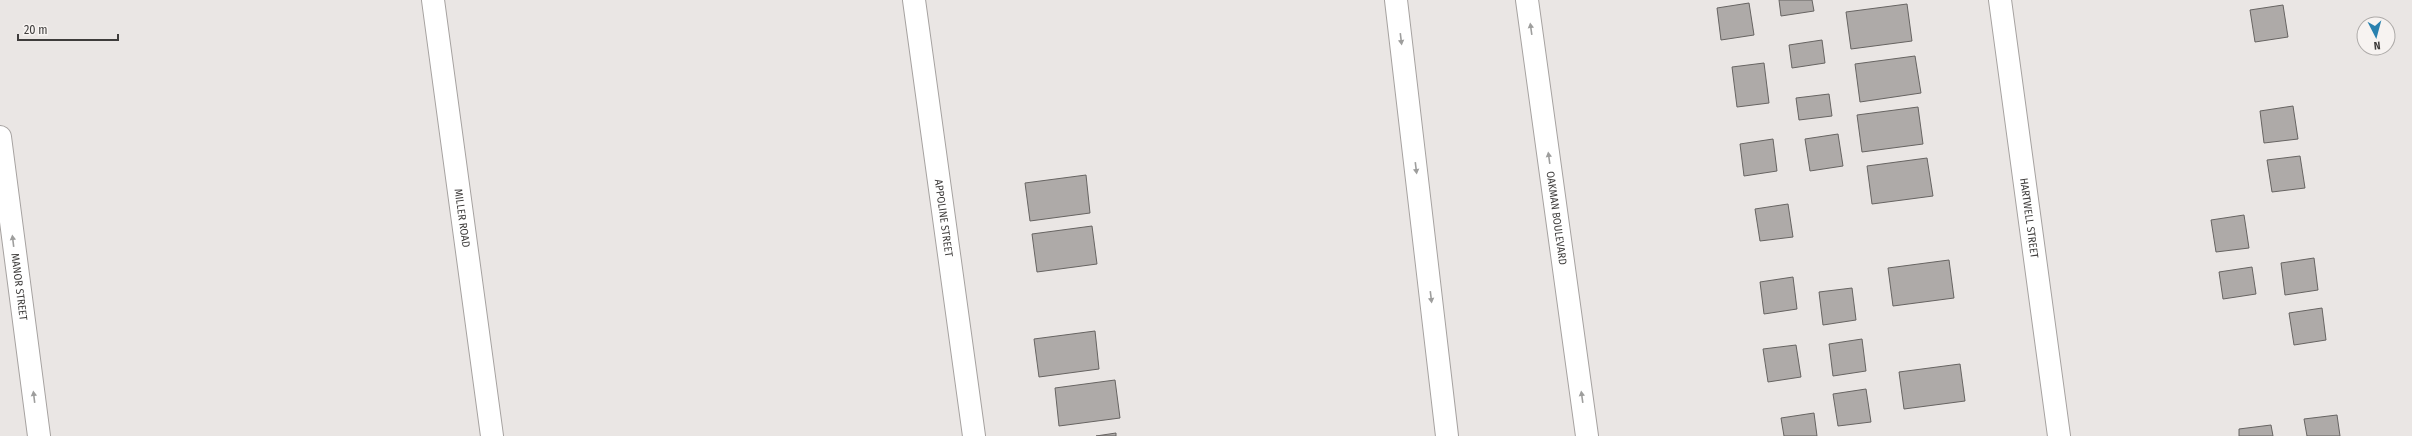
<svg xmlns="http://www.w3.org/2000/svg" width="2412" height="436" font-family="'Fira Sans Condensed',sans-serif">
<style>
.building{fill:#aeaaa8;stroke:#676462}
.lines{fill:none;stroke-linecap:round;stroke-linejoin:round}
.minor-casing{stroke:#a6a2a0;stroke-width:24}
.minor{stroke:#fff;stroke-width:22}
.oneway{fill:#9e9e9d}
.labels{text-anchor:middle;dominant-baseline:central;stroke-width:3;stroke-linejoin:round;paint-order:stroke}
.street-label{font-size:11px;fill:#3e3c3b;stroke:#f7f3f1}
</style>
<rect width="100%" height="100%" fill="#eae6e4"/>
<!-- building -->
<g class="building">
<polygon points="1779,0 1812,0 1814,11 1781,16"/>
<polygon points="1749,3 1754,35 1721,40 1717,8"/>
<polygon points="1907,4 1912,41 1851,49 1846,12"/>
<polygon points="2283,5 2288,37 2255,42 2250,10"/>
<polygon points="1822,40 1825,63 1792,68 1789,45"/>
<polygon points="1915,56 1921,93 1860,102 1855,64"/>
<polygon points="1764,63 1769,103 1737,107 1732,67"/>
<polygon points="1829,94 1832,116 1799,120 1796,98"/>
<polygon points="2293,106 2298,139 2264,143 2260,111"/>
<polygon points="1918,107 1923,144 1862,152 1857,115"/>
<polygon points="1838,134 1843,166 1810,171 1805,139"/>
<polygon points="1773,139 1777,171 1744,176 1740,144"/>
<polygon points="2300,156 2305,188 2272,192 2267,160"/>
<polygon points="1927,158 1933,196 1872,204 1867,166"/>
<polygon points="1086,175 1090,213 1030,221 1025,183"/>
<polygon points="1788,204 1793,237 1760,241 1755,209"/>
<polygon points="2244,215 2249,248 2216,252 2211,220"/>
<polygon points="1092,226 1097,264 1037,272 1032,234"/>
<polygon points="2314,258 2318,290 2285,295 2281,263"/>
<polygon points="1949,260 1954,298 1893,306 1888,268"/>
<polygon points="2252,267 2256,294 2223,299 2219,272"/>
<polygon points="1793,277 1797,309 1764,314 1760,282"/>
<polygon points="1852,288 1856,320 1823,325 1819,292"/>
<polygon points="2322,308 2326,340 2294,345 2289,313"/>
<polygon points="1095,331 1099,369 1039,377 1034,339"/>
<polygon points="1862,339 1866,371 1833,376 1829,344"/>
<polygon points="1796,345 1801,377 1768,382 1763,349"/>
<polygon points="1960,364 1965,401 1904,409 1899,372"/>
<polygon points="1115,380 1120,418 1059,426 1055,388"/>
<polygon points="1866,389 1871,422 1838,426 1833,394"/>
<polygon points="1814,413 1817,436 1784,436 1781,418"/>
<polygon points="2337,415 2340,436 2307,436 2304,419"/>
<polygon points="2271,425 2273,436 2239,436 2239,429"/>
<polygon points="1116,433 1116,436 1096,436"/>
</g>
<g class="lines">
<!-- minor casing -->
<g class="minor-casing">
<g id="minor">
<path id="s1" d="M433,0L492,436"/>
<path id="s2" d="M914,0L974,436"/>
<polyline points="1396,0 1447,436"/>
<path id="s3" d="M1527,0L1587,436"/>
<path id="s4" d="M2000,0L2059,436"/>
<path id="s5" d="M0,137L39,436"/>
</g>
</g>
<!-- minor -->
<use href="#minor" class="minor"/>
</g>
<!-- one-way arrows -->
<defs><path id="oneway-solid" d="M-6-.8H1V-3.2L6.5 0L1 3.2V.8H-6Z"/></defs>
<g class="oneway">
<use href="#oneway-solid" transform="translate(1531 29) rotate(-98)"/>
<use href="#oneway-solid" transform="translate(1401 39) rotate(83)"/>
<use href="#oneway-solid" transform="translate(1549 158) rotate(-98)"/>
<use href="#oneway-solid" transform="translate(1416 168) rotate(83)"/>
<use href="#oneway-solid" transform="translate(13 241) rotate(-97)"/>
<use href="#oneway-solid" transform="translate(1431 297) rotate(83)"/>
<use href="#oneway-solid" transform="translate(34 397) rotate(-97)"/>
<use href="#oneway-solid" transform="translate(1582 397) rotate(-98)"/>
</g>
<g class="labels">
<!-- street labels -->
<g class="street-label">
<text stroke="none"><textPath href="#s1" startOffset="220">MILLER ROAD</textPath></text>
<text stroke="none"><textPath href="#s2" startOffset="220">APPOLINE STREET</textPath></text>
<text stroke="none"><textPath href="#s3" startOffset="220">OAKMAN BOULEVARD</textPath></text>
<text stroke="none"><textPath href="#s4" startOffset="220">HARTWELL STREET</textPath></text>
<text stroke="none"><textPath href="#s5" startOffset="151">MANOR STREET</textPath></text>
</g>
</g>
<!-- north arrow -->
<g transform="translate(2376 36) rotate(174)"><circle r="19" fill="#f7f3f1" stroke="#adaaa8"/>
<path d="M0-3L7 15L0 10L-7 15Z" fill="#2981af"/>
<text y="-6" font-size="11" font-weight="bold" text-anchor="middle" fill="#3e3c3b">N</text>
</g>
<!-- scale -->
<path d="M18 34v6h100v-6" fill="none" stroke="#3e3c3b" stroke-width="2"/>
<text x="24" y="34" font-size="12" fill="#3e3c3b" stroke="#f7f3f1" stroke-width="3" paint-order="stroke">20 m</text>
</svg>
